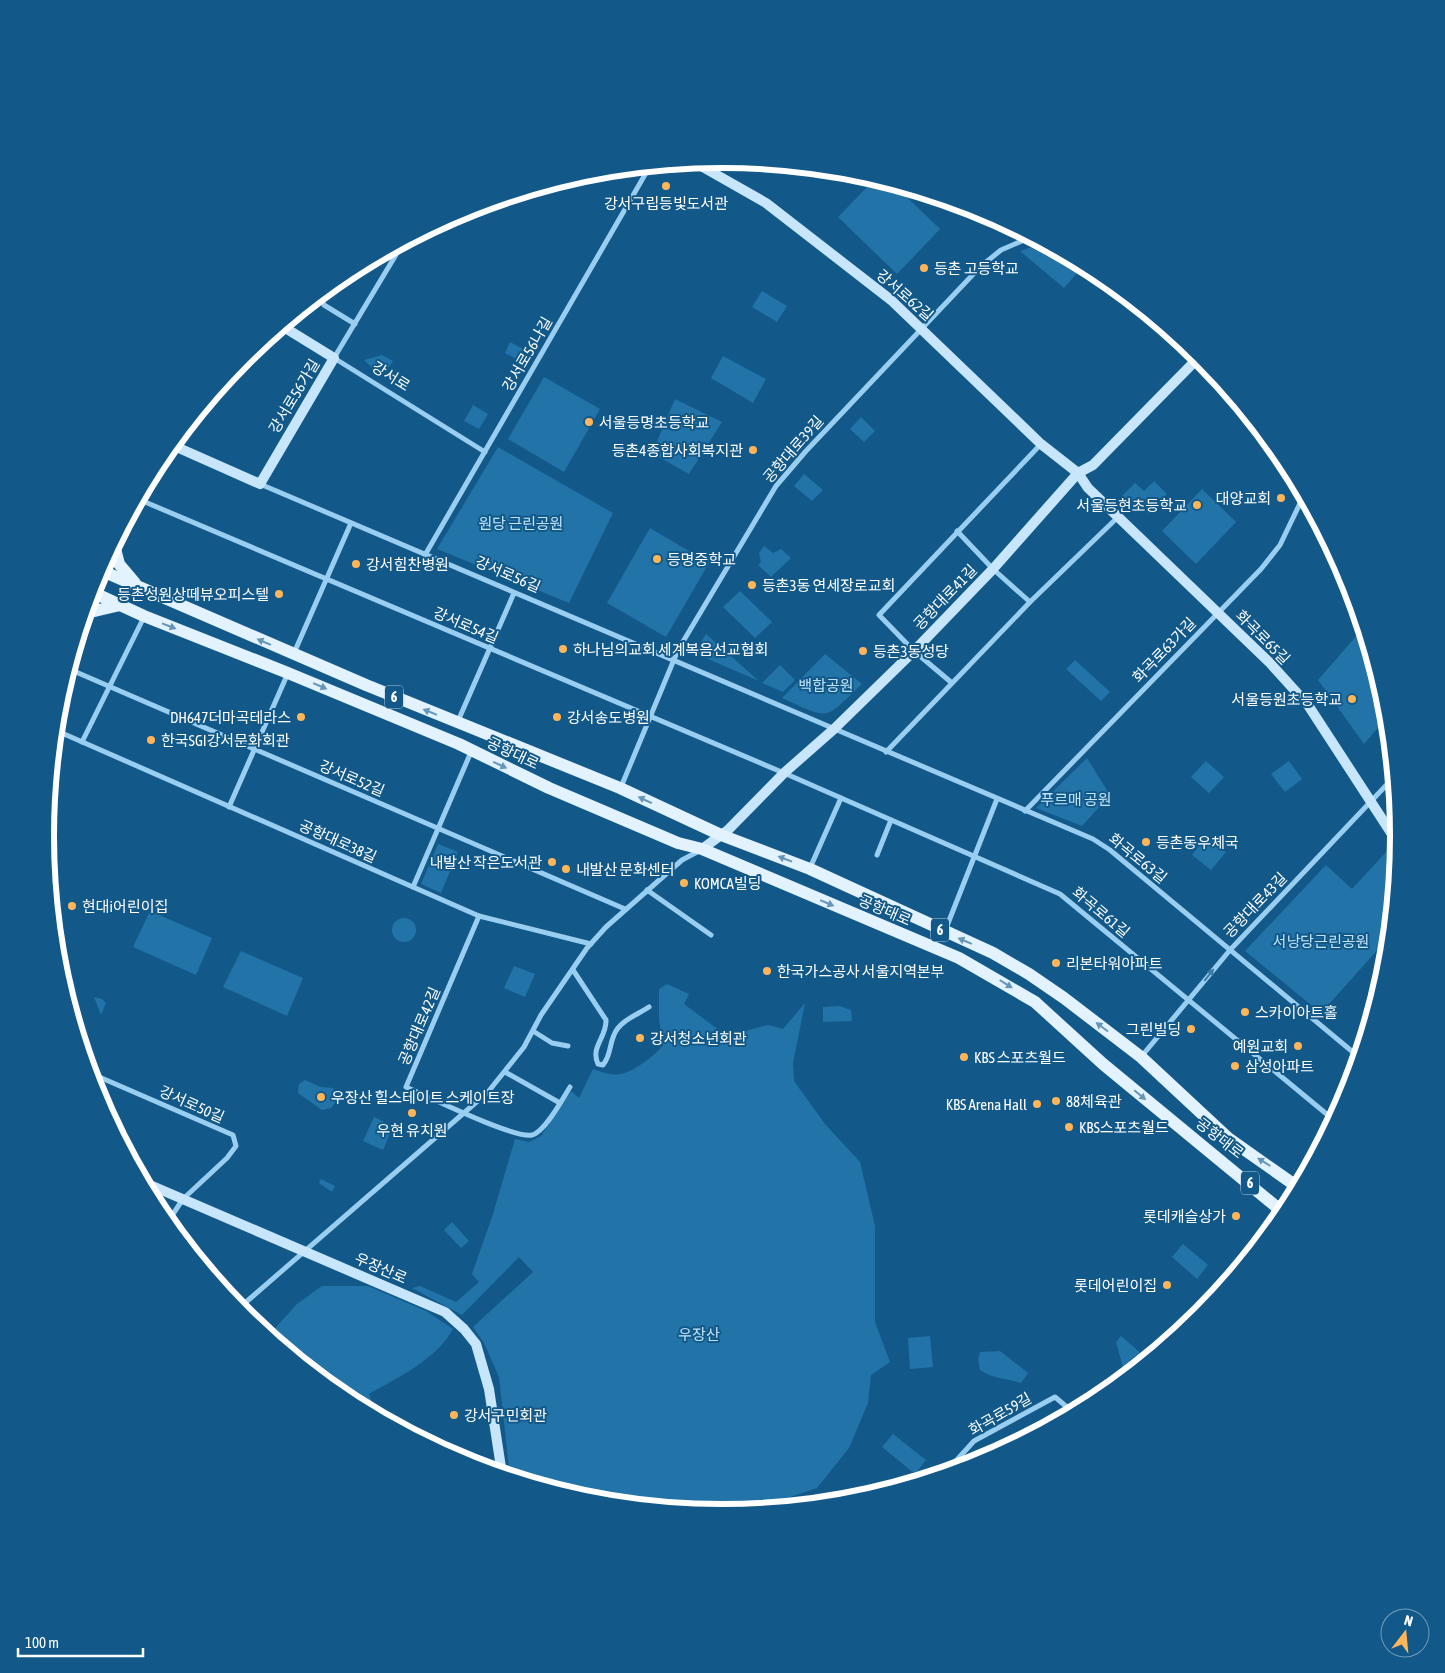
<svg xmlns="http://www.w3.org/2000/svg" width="1445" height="1673" font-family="'Asap Condensed','Noto Sans KR',sans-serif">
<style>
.green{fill:#2173a8}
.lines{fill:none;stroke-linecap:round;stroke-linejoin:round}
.street{stroke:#99cef1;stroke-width:5}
.secondary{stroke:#c7e6fb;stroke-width:10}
.primary{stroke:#e2f2ff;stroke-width:12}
.oneway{fill:#6596b9}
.oneway2{fill:#3a7ca9}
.poi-dot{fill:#ffb558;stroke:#12598a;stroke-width:2}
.labels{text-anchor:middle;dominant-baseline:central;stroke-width:4;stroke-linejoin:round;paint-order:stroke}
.shield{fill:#12598a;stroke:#b8cddc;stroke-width:1}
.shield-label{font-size:14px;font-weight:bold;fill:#fff}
.poi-label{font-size:15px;fill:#fff;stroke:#12598a;text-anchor:start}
.street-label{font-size:15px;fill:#fff;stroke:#12598a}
.park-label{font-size:15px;fill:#bfe4fc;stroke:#12598a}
.rim{fill:none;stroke:#fff;stroke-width:6}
</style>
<rect width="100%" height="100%" fill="#12598a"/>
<!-- green -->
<g class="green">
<polygon points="876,178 892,183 940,229 897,274 838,217"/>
<polygon points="1043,243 1084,265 1064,288 1020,251"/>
<polygon points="762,291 787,306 777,322 752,307"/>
<polygon points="510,342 525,350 520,361 505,353"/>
<path d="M382,355L393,361C388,371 383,371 373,369L364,360Z"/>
<polygon points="723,356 766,379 753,403 711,378"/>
<polygon points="544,377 600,409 564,472 508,439"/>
<polygon points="675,399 722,422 689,474 652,453"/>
<polygon points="473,405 488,414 479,429 464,421"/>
<polygon points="861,417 875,431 864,442 850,429"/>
<polygon points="498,447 613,513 569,603 437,549"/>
<polygon points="804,474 823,490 812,501 794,486"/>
<polygon points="1154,481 1167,494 1148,514 1135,502 1131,506 1121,497 1135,483 1144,491"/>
<polygon points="1202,489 1236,522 1196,564 1162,531"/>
<polygon points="650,528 709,563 666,637 607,603"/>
<polygon points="764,546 773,553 781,549 791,558 771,577 758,565 761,562 759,553"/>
<polygon points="740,591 772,622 755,638 723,607"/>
<polygon points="706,634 759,681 694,653"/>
<polygon points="1358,634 1369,645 1387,705 1388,716 1364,744 1318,680"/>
<path d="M825,654L862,684C823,721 831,720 782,698Z"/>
<polygon points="1075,660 1110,692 1101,701 1066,669"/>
<polygon points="780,665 795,680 783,692 762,683"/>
<polygon points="1087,758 1110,795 1082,826 1036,808"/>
<polygon points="1206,761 1224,777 1209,793 1191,777"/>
<polygon points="1289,761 1302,779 1285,792 1271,774"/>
<polygon points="1206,837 1226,852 1211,870 1192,855"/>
<polygon points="438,844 458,852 441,893 421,884"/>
<polygon points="1388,850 1398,861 1395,892 1385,903 1393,910 1390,936 1321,1013 1245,951 1326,865 1352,889"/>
<polygon points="150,911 212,938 196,975 133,947"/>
<circle cx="404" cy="930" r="12"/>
<polygon points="241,951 303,978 287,1016 223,987"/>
<polygon points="514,966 535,974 525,997 504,988"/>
<path d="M667,984L689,994L684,1004L727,1036L768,1025L783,1029L805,1003L793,1063L794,1081L825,1124L860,1162L875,1226V1322L890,1362L871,1375L868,1403L849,1448L817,1488L784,1499L786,1508L722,1514L590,1501L510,1477L499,1377L484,1343L473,1327L533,1272L519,1257L462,1315L412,1288L420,1286L456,1302L479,1282L472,1274L492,1217L515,1139L529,1142L541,1136L571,1091L579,1098L593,1069C602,1072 611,1076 621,1074C633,1072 656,1055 663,1045L659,1020V989Z"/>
<polygon points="94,997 102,999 106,1003 101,1015"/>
<polygon points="839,1006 851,1010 852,1021 823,1022 823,1007"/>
<polygon points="305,1080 321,1087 333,1088 336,1093 337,1100 331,1108 322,1110 298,1093 299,1084"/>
<polygon points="374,1117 393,1126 383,1150 363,1141"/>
<polygon points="321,1179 335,1186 332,1192 319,1183"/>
<polygon points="452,1222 469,1241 461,1248 444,1230"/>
<polygon points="1183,1244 1208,1265 1197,1279 1172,1257"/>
<path d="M322,1286H368L426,1311L453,1329C438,1358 396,1379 369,1394L377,1416L346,1400L268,1336L297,1304Z"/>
<polygon points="930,1336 933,1367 910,1369 908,1338"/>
<polygon points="1121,1336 1143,1355 1126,1378 1116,1342"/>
<path d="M1000,1351L1028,1373L1021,1383C1005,1378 994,1379 980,1370L978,1360L980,1352Z"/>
<polygon points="420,1431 425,1440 437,1439 439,1449 410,1434"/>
<polygon points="893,1434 926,1460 915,1474 882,1447"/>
</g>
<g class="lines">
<!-- street -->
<g class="street">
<polyline points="403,243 334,358 485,452"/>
<polyline points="327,289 321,298 324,305 355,324"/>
<polyline points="260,484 1093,839 1110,850 1360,1058"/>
<polyline points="138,499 784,773 1060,894 1335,1121"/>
<polyline points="957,531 993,569 1030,602 1118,517"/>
<polyline points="425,555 650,166"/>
<polyline points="294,653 351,523"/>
<polyline points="69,669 625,909"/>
<polyline points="952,683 914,651 879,615 1041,444"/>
<polyline points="458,721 514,593"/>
<polyline points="55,730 479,916 591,944"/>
<polyline points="82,742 144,617"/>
<polyline points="886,752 1030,602"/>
<polyline points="621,787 678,650 776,486 806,451 980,267 1001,250 1031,237"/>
<polyline points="229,807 288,673"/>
<polyline points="1025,811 1261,569 1280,545 1304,495"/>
<polyline points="877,855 891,820"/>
<polyline points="810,868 841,798"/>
<polyline points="413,887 471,752"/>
<polyline points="647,890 711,935"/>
<path d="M479,916L406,1087C427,1096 514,1139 532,1135C545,1132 563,1098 570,1087"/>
<polyline points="945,931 997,799"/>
<path d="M573,970L606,1020C607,1037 590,1047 598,1064L603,1065C611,1055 609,1046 614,1035C619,1021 637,1015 649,1007"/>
<polyline points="533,1031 552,1043 568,1046"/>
<polyline points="1141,1057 1230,950 1394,777"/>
<polyline points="505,1072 560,1103"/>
<polyline points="90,1073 233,1135 236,1146 227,1158 183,1199 167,1223"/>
<polyline points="238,1309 488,1092 524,1047 541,1015 587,948 606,927 682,860 699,851"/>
<polyline points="944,1474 974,1441 1055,1397 1074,1413"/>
</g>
<!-- secondary -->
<g class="secondary">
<polyline points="694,162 766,203 891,300 1041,444 1078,473 1088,488 1270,663 1308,705 1399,845"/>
<polyline points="172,445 260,484 334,358 282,326"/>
<polyline points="702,849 728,830 784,773 834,729 914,651 993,569 1078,473 1093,465 1200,356"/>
<polyline points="143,1182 445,1312 464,1329 476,1344 489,1389 502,1474"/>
</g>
<!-- primary -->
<g class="primary">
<polyline points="114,545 119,564 135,583"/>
<polyline points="100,570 366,685 620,788 721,835 810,869 993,953 1029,974 1064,998 1141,1057 1228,1138 1299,1188"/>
<polyline points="92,592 144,616 288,673 459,744 549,788 678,843 702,849 959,958 1035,1002 1103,1064 1285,1214"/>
<polyline points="86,613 120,605"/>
</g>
</g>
<!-- one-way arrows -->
<defs><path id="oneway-solid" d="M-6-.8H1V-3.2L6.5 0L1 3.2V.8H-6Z" transform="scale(1.25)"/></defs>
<g class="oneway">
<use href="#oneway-solid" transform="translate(169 626) rotate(21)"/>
<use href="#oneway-solid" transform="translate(264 642) rotate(-157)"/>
<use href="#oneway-solid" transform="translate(320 686) rotate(23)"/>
<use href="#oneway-solid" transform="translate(430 712) rotate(-158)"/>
<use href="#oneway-solid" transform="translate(500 765) rotate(25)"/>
<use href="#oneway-solid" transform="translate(645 800) rotate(-155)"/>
<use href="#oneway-solid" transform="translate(785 859) rotate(-159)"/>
<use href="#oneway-solid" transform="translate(827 903) rotate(23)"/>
<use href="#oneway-solid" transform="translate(965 941) rotate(-157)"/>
<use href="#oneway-solid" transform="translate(1006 984) rotate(32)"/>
<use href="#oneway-solid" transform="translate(1102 1027) rotate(-143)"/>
<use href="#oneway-solid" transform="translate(1140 1095) rotate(40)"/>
<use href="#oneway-solid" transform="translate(1264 1162) rotate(-148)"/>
</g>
<use class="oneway2" href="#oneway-solid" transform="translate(1209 975) rotate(-52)"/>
<!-- markers -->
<g class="poi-dot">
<circle cx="666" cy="186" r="5"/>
<circle cx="924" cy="268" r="5"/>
<circle cx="589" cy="422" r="5"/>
<circle cx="753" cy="450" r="5"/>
<circle cx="1281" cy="498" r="5"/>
<circle cx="1197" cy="505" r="5"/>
<circle cx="657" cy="559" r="5"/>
<circle cx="356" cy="564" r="5"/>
<circle cx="752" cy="585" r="5"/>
<circle cx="279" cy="594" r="5"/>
<circle cx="563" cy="649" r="5"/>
<circle cx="863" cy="651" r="5"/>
<circle cx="1352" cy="699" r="5"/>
<circle cx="301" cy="717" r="5"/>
<circle cx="557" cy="717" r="5"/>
<circle cx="151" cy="740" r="5"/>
<circle cx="1146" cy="842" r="5"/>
<circle cx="552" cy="862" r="5"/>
<circle cx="566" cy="869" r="5"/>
<circle cx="684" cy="883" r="5"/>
<circle cx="72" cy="906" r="5"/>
<circle cx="1056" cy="963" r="5"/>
<circle cx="767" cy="971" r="5"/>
<circle cx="1245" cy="1012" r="5"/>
<circle cx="1191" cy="1029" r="5"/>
<circle cx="640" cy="1038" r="5"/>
<circle cx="1298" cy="1046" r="5"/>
<circle cx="964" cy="1057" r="5"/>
<circle cx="1235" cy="1066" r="5"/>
<circle cx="321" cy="1097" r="5"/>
<circle cx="1056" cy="1101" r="5"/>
<circle cx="1037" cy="1104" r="5"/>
<circle cx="412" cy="1113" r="5"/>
<circle cx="1069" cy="1127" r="5"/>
<circle cx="1236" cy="1216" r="5"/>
<circle cx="1167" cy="1285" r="5"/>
<circle cx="454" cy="1415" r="5"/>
</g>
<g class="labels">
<!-- shield labels -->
<g class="shield">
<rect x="385" y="685.5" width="18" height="23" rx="4"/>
<rect x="931" y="918.5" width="18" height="23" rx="4"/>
<rect x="1241" y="1171.5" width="18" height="23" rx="4"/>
</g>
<g class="shield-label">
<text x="394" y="697">6</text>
<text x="940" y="930">6</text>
<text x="1250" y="1183">6</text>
</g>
<!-- poi labels -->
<g class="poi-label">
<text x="666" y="203" text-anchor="middle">강서구립등빛도서관</text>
<text x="934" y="268">등촌 고등학교</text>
<text x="599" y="422">서울등명초등학교</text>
<text x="743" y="450" text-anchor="end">등촌4종합사회복지관</text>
<text x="1271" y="498" text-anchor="end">대양교회</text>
<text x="1187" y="505" text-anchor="end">서울등현초등학교</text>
<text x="667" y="559">등명중학교</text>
<text x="366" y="564">강서힘찬병원</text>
<text x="762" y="585">등촌3동 연세장로교회</text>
<text x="269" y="594" text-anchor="end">등촌성원상떼뷰오피스텔</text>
<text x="573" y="649">하나님의교회 세계복음선교협회</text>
<text x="873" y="651">등촌3동성당</text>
<text x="1342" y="699" text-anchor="end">서울등원초등학교</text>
<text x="291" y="717" text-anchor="end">DH647더마곡테라스</text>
<text x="567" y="717">강서송도병원</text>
<text x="161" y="740">한국SGI강서문화회관</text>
<text x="1156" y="842">등촌동우체국</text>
<text x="542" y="862" text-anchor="end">내발산 작은도서관</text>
<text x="576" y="869">내발산 문화센터</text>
<text x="694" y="883">KOMCA빌딩</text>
<text x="82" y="906">현대i어린이집</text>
<text x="1066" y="963">리본타워아파트</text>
<text x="777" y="971">한국가스공사 서울지역본부</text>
<text x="1255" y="1012">스카이아트홀</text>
<text x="1181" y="1029" text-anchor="end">그린빌딩</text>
<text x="650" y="1038">강서청소년회관</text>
<text x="1288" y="1046" text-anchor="end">예원교회</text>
<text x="974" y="1057">KBS 스포츠월드</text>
<text x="1245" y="1066">삼성아파트</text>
<text x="331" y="1097">우장산 힐스테이트 스케이트장</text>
<text x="1066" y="1101">88체육관</text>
<text x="1027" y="1104" text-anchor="end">KBS Arena Hall</text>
<text x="1079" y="1127">KBS스포츠월드</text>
<text x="412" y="1130" text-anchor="middle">우현 유치원</text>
<text x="1226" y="1216" text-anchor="end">롯데캐슬상가</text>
<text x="1157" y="1285" text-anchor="end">롯데어린이집</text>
<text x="464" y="1415">강서구민회관</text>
</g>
<!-- street labels -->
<g class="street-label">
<text transform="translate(905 295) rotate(41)">강서로62길</text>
<text transform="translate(527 354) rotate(-60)">강서로56나길</text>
<text transform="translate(391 376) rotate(32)">강서로</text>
<text transform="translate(294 396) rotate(-59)">강서로56가길</text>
<text transform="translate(793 449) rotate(-49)">공항대로39길</text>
<text transform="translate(508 574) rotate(23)">강서로56길</text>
<text transform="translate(945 597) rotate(-46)">공항대로41길</text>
<text transform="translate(466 625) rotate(23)">강서로54길</text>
<text transform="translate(1263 637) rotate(45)">화곡로65길</text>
<text transform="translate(1164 650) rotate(-46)">화곡로63가길</text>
<text transform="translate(513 753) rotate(25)">공항대로</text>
<text transform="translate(352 778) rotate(23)">강서로52길</text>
<text transform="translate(338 841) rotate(24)">공항대로38길</text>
<text transform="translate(1138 858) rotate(39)">화곡로63길</text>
<text transform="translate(1255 905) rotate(-46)">공항대로43길</text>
<text transform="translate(885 910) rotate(23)">공항대로</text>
<text transform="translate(1101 912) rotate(40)">화곡로61길</text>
<text transform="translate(419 1026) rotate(-67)">공항대로42길</text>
<text transform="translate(192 1104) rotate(24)">강서로50길</text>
<text transform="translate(1220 1138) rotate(38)">공항대로</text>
<text transform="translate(381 1268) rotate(23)">우장산로</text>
<text transform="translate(1000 1414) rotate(-30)">화곡로59길</text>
</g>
<!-- park labels -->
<g class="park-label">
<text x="521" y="523">원당 근린공원</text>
<text x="826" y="685">백합공원</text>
<text x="1076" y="799">푸르매 공원</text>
<text x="1321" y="941">서낭당근린공원</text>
<text x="699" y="1334">우장산</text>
</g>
</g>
<!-- crop -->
<path d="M0 0H1445V1673H0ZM54 836a668 668 0 1 1 1336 0a668 668 0 1 1-1336 0Z" fill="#12598a" fill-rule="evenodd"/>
<path class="rim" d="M54 836a668 668 0 1 1 1336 0a668 668 0 1 1-1336 0Z"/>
<!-- north arrow -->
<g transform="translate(1405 1633) rotate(16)"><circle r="24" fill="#12598a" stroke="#719bb9"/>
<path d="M0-4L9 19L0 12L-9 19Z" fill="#ffb558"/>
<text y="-8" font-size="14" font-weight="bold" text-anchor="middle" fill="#ffffff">N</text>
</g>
<!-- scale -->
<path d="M18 1648v8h125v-8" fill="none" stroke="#ffffff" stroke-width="2.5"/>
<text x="25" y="1648" font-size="15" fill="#ffffff" stroke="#12598a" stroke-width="4" paint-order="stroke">100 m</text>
</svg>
